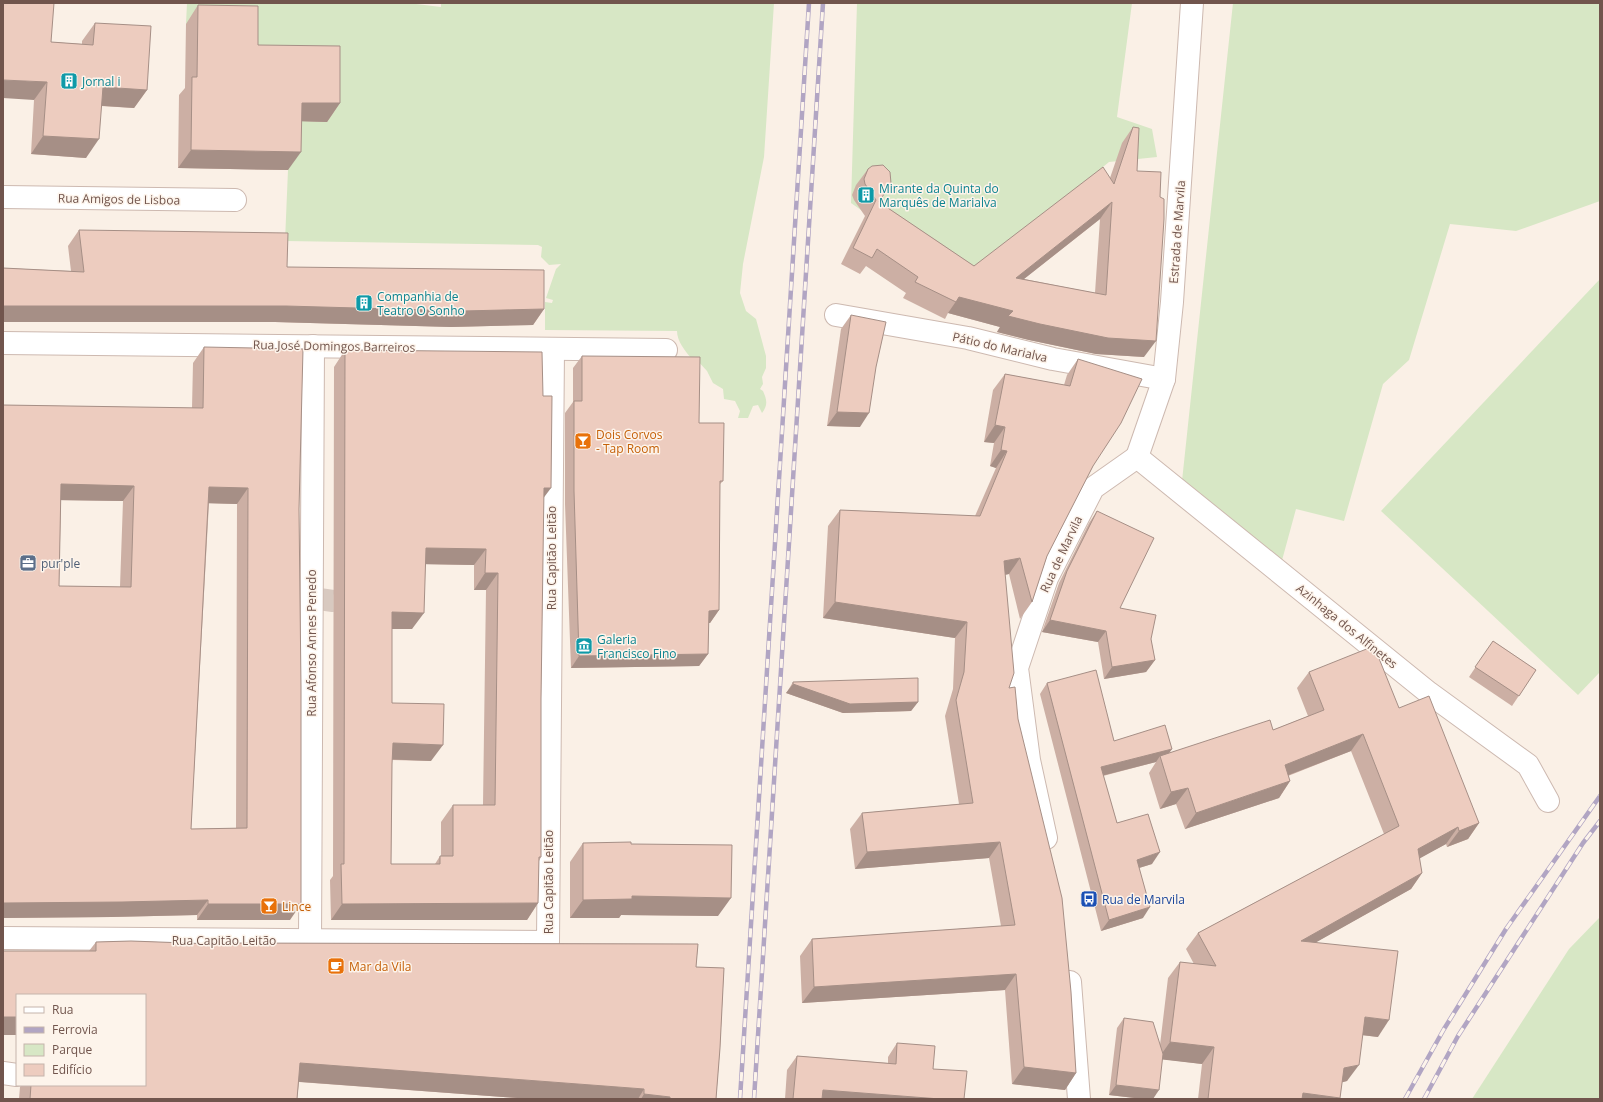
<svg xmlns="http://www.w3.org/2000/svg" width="1603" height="1102" font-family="'Open Sans',sans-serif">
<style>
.green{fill:#d7e7c5}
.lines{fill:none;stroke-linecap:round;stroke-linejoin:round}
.street-tunnel{stroke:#d8c9c0;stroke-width:22;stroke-dasharray:22 11;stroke-linecap:butt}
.street-casing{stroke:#cdb9b0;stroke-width:24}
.street{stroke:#fff;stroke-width:22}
.rail-casing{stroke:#b1a5c3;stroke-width:4.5}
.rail{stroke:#fdf4eb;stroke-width:3;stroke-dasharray:9;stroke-linecap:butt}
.wall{fill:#ccafa4;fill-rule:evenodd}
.shaded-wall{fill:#a68f86}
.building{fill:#edccbf;stroke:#a68f86;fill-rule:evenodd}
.labels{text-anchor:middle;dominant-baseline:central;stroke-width:3;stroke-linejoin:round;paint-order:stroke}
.culture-label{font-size:12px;fill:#0d838f;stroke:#fdf4eb;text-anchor:start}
.street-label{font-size:12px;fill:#71554d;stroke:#fdf4eb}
.food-label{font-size:12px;fill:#c56008;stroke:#fdf4eb;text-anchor:start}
.service-label{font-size:12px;fill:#4e5e75;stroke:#fdf4eb;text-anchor:start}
.transit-label{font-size:12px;fill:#164399;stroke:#fdf4eb;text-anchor:start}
</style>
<rect width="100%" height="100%" fill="#faf0e6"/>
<!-- green -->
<g class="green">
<path d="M187,3H408L441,7V3H774L764,157L743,264L740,293L746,311L756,319L766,356V368L762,377L763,384L760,389L763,391C767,400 768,405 762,413L758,405L753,406L748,418H738L740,411L735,401L724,399L723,389L713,383L707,371L696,359H692C685,351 677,341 677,331L545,330V302L552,303L553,300L546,298L556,269L561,264L549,265L541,257L542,247L538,245L285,241L288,170L289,121L223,62L186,24Z"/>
<polygon points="857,3 1132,3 1117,117 1152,129 1157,157 1109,162 963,282 851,203"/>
<polygon points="1233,3 1600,3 1600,201 1516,231 1450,224 1409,360 1383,384 1344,521 1296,509 1281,564 1182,481"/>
<polygon points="1600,279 1600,672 1578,695 1381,511"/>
<polygon points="1600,917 1600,1099 1472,1099 1569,949"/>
</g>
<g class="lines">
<!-- street-tunnel -->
<polyline class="street-tunnel" points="312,598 333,601 362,601"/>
<!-- street casing -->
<g class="street-casing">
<g id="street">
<polyline points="3,197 235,200"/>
<polyline points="836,315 968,338 1053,359 1164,379"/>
<polyline points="3,343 666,350"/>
<polyline points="1137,457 1429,693 1528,765 1548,801"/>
<polyline points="1137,457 1164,379 1172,302 1192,3"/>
<polyline points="1046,838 1029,760 1017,668 1047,578 1093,488 1137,457"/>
<polyline points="3,938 548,942 553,349"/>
<polyline points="310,941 313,346"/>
<polyline points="1070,982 1079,1099"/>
<polyline points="3,1073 17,1075"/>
</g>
</g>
<!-- street -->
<use href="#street" class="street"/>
<!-- rail casing -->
<g class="rail-casing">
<g id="rail">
<polyline points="740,1099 809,3"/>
<polyline points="754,1099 823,3"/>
<polyline points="1405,1099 1444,1029 1506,929 1600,796"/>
<polyline points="1424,1099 1458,1036 1583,843 1600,821"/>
</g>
</g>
<!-- rail -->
<use href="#rail" class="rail"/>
</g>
<!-- wall -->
<g class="wall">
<polygon points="198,5 258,45 340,103 327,122 302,121 288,170 178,168 179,95 185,88 186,24"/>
<polygon points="95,23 147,90 134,108 101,106 86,158 31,154 34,100 51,42 82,44 82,41"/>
<path d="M1133,127L1137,171L1144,357L1096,354L1029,340L997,332L1000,327L948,313L945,319L903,298L906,293L866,266L860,274L841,264L865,216L854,200L852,195L856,185L868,169L879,202L974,266L1110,178L1122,143ZM1100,219L1095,293L1024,279Z"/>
<polygon points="79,230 287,267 544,309 533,325 451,327 275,322 3,322 3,268 71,271 68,246"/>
<polygon points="851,315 860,427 827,426 841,329"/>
<path d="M204,347L299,509L290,920H197V915L111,917L3,918V405L192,408L193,363ZM61,500L123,501L120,587L59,586ZM209,503L237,504L236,828L191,829Z"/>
<path d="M345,350L543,498L541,699V857L539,861L538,903L527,920H331L330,880L333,876L334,367ZM425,564L474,565V590H486L483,805H453L441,822V856H440L435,864H391L392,760L431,761L392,703V629H412Z"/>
<polygon points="582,356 699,423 723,481 720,484 719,610 710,623 709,623 708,654 699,666 571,668 565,504 565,413 573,402 573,368"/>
<polygon points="1078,359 1093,466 1047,556 1032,602 1020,619 1009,574 1005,575 1009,688 1018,719 1076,1073 1065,1090 1012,1084 1005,990 802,1003 800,956 812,939 1001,926 989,858 855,869 850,829 862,813 959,804 945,716 953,689 955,638 823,618 828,526 840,510 975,516 996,468 990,466 994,443 984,442 993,390 1005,374 1064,385 1067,375"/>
<polygon points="1097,511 1120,608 1151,639 1155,660 1146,672 1104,679 1098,642 1042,632 1059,583 1089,523"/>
<polygon points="1493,641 1536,670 1512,706 1469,677"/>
<polygon points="1309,672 1399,708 1479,823 1468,839 1447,847 1446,844 1419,858 1422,873 1411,889 1316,942 1378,1037 1362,1035 1347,1081 1342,1082 1339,1099 1198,1099 1202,1064 1162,1059 1153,1099 1143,1099 1109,1095 1117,1028 1124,1018 1160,1045 1168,978 1180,962 1194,964 1186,949 1198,933 1384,834 1351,751 1288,776 1290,781 1279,798 1185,829 1176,804 1160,809 1149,773 1156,762 1103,776 1117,823 1152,864 1139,868 1143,918 1101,931 1040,694 1047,683 1114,741 1172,749 1169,753 1273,730 1308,716 1297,688"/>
<polygon points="793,682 918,702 911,711 843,713 786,693 787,692"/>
<polygon points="583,843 631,844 718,916 621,915 619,918 570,918 570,862"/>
<polygon points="131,941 214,944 214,943 698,944 696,967 724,968 720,1048 716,1099 530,1099 299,1082 297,1099 19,1099 20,1087 21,1085 145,1085 145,995 17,995 17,1035 3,1035 3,951 89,951 96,942"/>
<polygon points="897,1043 933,1069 964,1099 785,1099 787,1070 797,1056 888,1063 888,1057"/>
</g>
<!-- shaded-wall -->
<g class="shaded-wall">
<polygon points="3,80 47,82 34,100 3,98"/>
<polygon points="103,87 147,90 134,108 90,105"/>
<polygon points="302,103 340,103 327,122 289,121"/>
<polygon points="43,136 99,139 86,158 31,154"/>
<polygon points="191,150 301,152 288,170 178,168"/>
<polygon points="1112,202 1100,219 1005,294 1016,278"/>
<polygon points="959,297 1156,341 1144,357 1096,354 1029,340 997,332 1000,327 948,313"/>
<polygon points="3,306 286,306 544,309 533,325 451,327 275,322 3,322"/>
<polygon points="837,412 869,413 860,427 827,426"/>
<polygon points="995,425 1005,427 994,443 984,442"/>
<polygon points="1001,450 1007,451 996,468 990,466"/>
<polygon points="61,484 134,486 123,501 50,500"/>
<polygon points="209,487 248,488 237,504 198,503"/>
<polygon points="544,488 551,488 539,504"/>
<polygon points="426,548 486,549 474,565 414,564"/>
<polygon points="1020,558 1009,574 992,577 1004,561"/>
<polygon points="485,573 498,573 486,590 474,590"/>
<polygon points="835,602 967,622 955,638 823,618"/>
<polygon points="719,610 710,623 700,623 709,611"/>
<polygon points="392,612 424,613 412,629 380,629"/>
<polygon points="1050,620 1106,631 1098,642 1042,632"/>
<polygon points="708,654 699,666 571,668 579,656"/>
<polygon points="1155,660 1146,672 1104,679 1112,667"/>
<polygon points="793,684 918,702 911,711 843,713 786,693"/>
<polygon points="1363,734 1351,751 1273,781 1285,765"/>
<polygon points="393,743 443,745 431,761 381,759"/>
<polygon points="1172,749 1164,760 1160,756 1156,762 1093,778 1101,767"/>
<polygon points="1290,781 1279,798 1185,829 1196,813"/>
<polygon points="1188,788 1176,804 1160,809 1171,792"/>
<polygon points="1479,823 1468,839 1447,847 1459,831"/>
<polygon points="1458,827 1446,844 1406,866 1418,849"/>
<polygon points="1000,842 989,858 855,869 867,852"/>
<polygon points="1160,852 1152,864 1129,871 1137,860"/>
<polygon points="1422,873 1411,889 1290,957 1301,941"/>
<polygon points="632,896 731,898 718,916 621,915 619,918 570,918 583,900"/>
<polygon points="208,900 197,915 111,917 3,918 3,903"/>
<polygon points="538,903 527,920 331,920 342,904"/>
<polygon points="208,904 301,904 290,920 197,920"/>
<polygon points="1150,907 1143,918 1101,931 1109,920"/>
<polygon points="1016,974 1005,990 802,1003 814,987"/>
<rect x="3" y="1017" width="14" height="18"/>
<polygon points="1365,1017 1389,1020 1378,1037 1353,1034"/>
<polygon points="1170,1042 1214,1047 1202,1064 1158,1059"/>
<polygon points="300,1063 644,1089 638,1099 530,1099 288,1081"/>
<polygon points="1359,1065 1347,1081 1332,1085 1344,1068"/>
<polygon points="1024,1067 1076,1073 1065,1090 1012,1084"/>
<polygon points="1116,1085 1159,1090 1153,1099 1143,1099 1109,1095"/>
<polygon points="823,1090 940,1099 817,1099"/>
<polygon points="1303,1093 1340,1098 1339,1099 1299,1099"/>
<polygon points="644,1094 670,1097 669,1099 641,1099"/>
</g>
<!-- building -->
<g class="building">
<polygon points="3,3 54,3 51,42 93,45 95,23 151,26 147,90 103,87 99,139 43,136 47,82 3,80"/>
<polygon points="198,5 258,6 258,45 340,46 340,103 302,103 301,152 191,150 192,77 197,77"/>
<path d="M1133,127L1139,128L1137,171L1161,172L1160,197L1164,199V219L1156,341L1108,338L1040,324L1008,316L1013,311L959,297L956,302L915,282L918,277L877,249L872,258L853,248L876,200L865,184L864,179L868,169L872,166L883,165L890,172L891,183L879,202L974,266L1103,167L1114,184ZM1112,202L1106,295L1016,278Z"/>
<polygon points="79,230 288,233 287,267 544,270 544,309 463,311 286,306 3,306 3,268 84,272"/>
<polygon points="851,315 886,322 876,367 869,413 837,412"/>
<path d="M204,347L303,349L299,509L301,687V904H208V900L122,902L3,903V405L203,408ZM61,484L134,486L131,587L59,586ZM209,487L248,488L247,828L191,829Z"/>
<path d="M345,350L542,352L543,396H552L551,488H544L541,699V857H539L538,903L342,904L341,864H344ZM426,548L486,549L485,573H498L495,805H453V856H440V864H391L392,764L393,743L443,745L444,704L392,703V612L424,613Z"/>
<polygon points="582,356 700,357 699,423 724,423 723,481 720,481 719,610 709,611 708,654 579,656 574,491 574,401 582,401"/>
<polygon points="1078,359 1142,379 1121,423 1093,466 1047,556 1032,602 1020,558 1004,561 1014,673 1009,688 1015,687 1018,719 1062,898 1071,992 1076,1073 1024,1067 1016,974 814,987 812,939 1015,925 1000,842 867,852 862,813 973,803 956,700 964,672 967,622 835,602 840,510 980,516 1007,451 1001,450 1005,427 995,425 1005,374 1070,386"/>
<polygon points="1097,511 1154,538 1120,608 1156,615 1151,639 1155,660 1112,667 1106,631 1050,620 1067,571"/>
<polygon points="1493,641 1536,670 1519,696 1475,667"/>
<polygon points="1374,646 1399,708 1429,696 1479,823 1459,831 1458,827 1418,849 1422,873 1301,941 1398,951 1389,1020 1365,1017 1359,1065 1344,1068 1340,1098 1303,1093 1302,1099 1208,1099 1214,1047 1170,1042 1180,962 1216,966 1198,933 1399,826 1363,734 1285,765 1290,781 1196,813 1188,788 1171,792 1160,756 1270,720 1273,730 1324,710 1309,672"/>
<polygon points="1096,670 1114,741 1165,725 1172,749 1101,767 1117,823 1148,814 1160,852 1137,860 1150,907 1109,920 1047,683"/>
<polygon points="918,678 918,702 850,704 793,684 793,682"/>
<polygon points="631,842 631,844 732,845 731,898 632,896 632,899 583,900 583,843"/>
<polygon points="131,941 214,944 214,943 698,944 696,967 724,968 720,1048 716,1099 670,1099 670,1097 644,1094 644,1089 300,1063 297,1099 30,1099 31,1085 145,1085 145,995 17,995 17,1017 3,1017 3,951 96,951 96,942"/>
<polygon points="1124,1018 1153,1022 1163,1054 1159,1090 1116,1085"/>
<polygon points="897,1043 935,1046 933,1069 967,1071 964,1099 940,1099 823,1090 822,1099 793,1099 797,1056 896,1064"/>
</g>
<!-- icons -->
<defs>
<g id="building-square" transform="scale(0.9)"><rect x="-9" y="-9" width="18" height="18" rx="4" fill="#0f9aa8" stroke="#fdf4eb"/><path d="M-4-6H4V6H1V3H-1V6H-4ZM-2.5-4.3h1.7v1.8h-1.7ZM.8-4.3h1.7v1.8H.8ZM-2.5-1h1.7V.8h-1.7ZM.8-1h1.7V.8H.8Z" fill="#fff"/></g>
<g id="bar-square" transform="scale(0.9)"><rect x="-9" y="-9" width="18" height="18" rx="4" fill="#e8710a" stroke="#fdf4eb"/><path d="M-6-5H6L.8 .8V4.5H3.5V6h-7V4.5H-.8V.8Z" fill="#fff"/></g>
<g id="office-square" transform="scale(0.9)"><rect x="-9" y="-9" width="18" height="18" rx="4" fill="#5c6f8a" stroke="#fdf4eb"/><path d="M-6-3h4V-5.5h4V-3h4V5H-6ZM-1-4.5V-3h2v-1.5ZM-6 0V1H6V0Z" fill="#fff"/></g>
<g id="museum-square" transform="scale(0.9)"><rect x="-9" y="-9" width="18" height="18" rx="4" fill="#0f9aa8" stroke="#fdf4eb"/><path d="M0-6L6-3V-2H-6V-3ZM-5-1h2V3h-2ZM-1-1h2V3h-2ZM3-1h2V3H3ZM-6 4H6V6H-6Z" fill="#fff"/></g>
<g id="bus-square" transform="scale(0.9)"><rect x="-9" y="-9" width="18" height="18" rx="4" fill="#1a4fb4" stroke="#fdf4eb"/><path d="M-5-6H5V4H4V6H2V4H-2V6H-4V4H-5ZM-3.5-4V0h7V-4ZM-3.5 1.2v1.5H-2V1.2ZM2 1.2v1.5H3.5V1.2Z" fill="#fff"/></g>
<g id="cafe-square" transform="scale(0.9)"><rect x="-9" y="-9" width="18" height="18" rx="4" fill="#e8710a" stroke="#fdf4eb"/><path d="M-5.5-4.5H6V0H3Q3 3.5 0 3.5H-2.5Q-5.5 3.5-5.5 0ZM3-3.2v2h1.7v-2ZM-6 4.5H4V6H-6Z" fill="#fff"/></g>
</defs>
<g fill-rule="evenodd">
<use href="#building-square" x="69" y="81"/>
<use href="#building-square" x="866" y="195"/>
<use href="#building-square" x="364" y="303"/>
<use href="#bar-square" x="583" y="441"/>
<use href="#office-square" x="28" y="563"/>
<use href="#museum-square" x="584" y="646"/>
<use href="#bus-square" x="1089" y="899"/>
<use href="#bar-square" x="269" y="906"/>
<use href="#cafe-square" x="336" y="966"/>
</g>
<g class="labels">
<!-- culture labels -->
<g class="culture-label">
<text x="82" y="81">Jornal i</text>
<text x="879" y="188">Mirante da Quinta do<tspan x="879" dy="14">Marquês de Marialva</tspan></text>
<text x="377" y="296">Companhia de<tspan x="377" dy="14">Teatro O Sonho</tspan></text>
<text x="597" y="639">Galeria<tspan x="597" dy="14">Francisco Fino</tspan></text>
</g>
<!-- street labels -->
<g class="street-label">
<text transform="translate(119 199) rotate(1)">Rua Amigos de Lisboa</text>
<text transform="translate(1177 232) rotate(-86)">Estrada de Marvila</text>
<text transform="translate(334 346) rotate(1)">Rua José Domingos Barreiros</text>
<text transform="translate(1000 347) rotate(13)">Pátio do Marialva</text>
<text transform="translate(1061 554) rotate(-65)">Rua de Marvila</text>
<text transform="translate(551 558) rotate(-90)">Rua Capitão Leitão</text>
<text transform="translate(1347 626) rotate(39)">Azinhaga dos Alfinetes</text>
<text transform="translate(311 643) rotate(-90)">Rua Afonso Annes Penedo</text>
<text transform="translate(548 882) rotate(-90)">Rua Capitão Leitão</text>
<text x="224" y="940">Rua Capitão Leitão</text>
</g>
<!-- food labels -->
<g class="food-label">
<text x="596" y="434">Dois Corvos<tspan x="596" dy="14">- Tap Room</tspan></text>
<text x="282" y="906">Lince</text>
<text x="349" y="966">Mar da Vila</text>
</g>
<!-- service labels -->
<g class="service-label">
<text x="41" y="563">pur'ple</text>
</g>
<!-- transit labels -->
<g class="transit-label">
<text x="1102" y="899">Rua de Marvila</text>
</g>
</g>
<!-- border -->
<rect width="1603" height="1102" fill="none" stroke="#71554d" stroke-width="8"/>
<!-- legend -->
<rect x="16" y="994" width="130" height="92" fill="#fdf4eb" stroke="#c5b4ac"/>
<rect x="24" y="1007" width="20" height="6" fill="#ffffff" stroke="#c5b4ac"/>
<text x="52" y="1014" font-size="12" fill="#71554d">Rua</text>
<rect x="24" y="1027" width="20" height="6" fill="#b1a5c3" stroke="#c5b4ac"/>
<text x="52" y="1034" font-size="12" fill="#71554d">Ferrovia</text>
<rect x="24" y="1044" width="20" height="12" fill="#d7e7c5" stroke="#c5b4ac"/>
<text x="52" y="1054" font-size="12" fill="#71554d">Parque</text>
<rect x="24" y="1064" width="20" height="12" fill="#edccbf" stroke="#c5b4ac"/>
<text x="52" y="1074" font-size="12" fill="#71554d">Edifício</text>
</svg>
